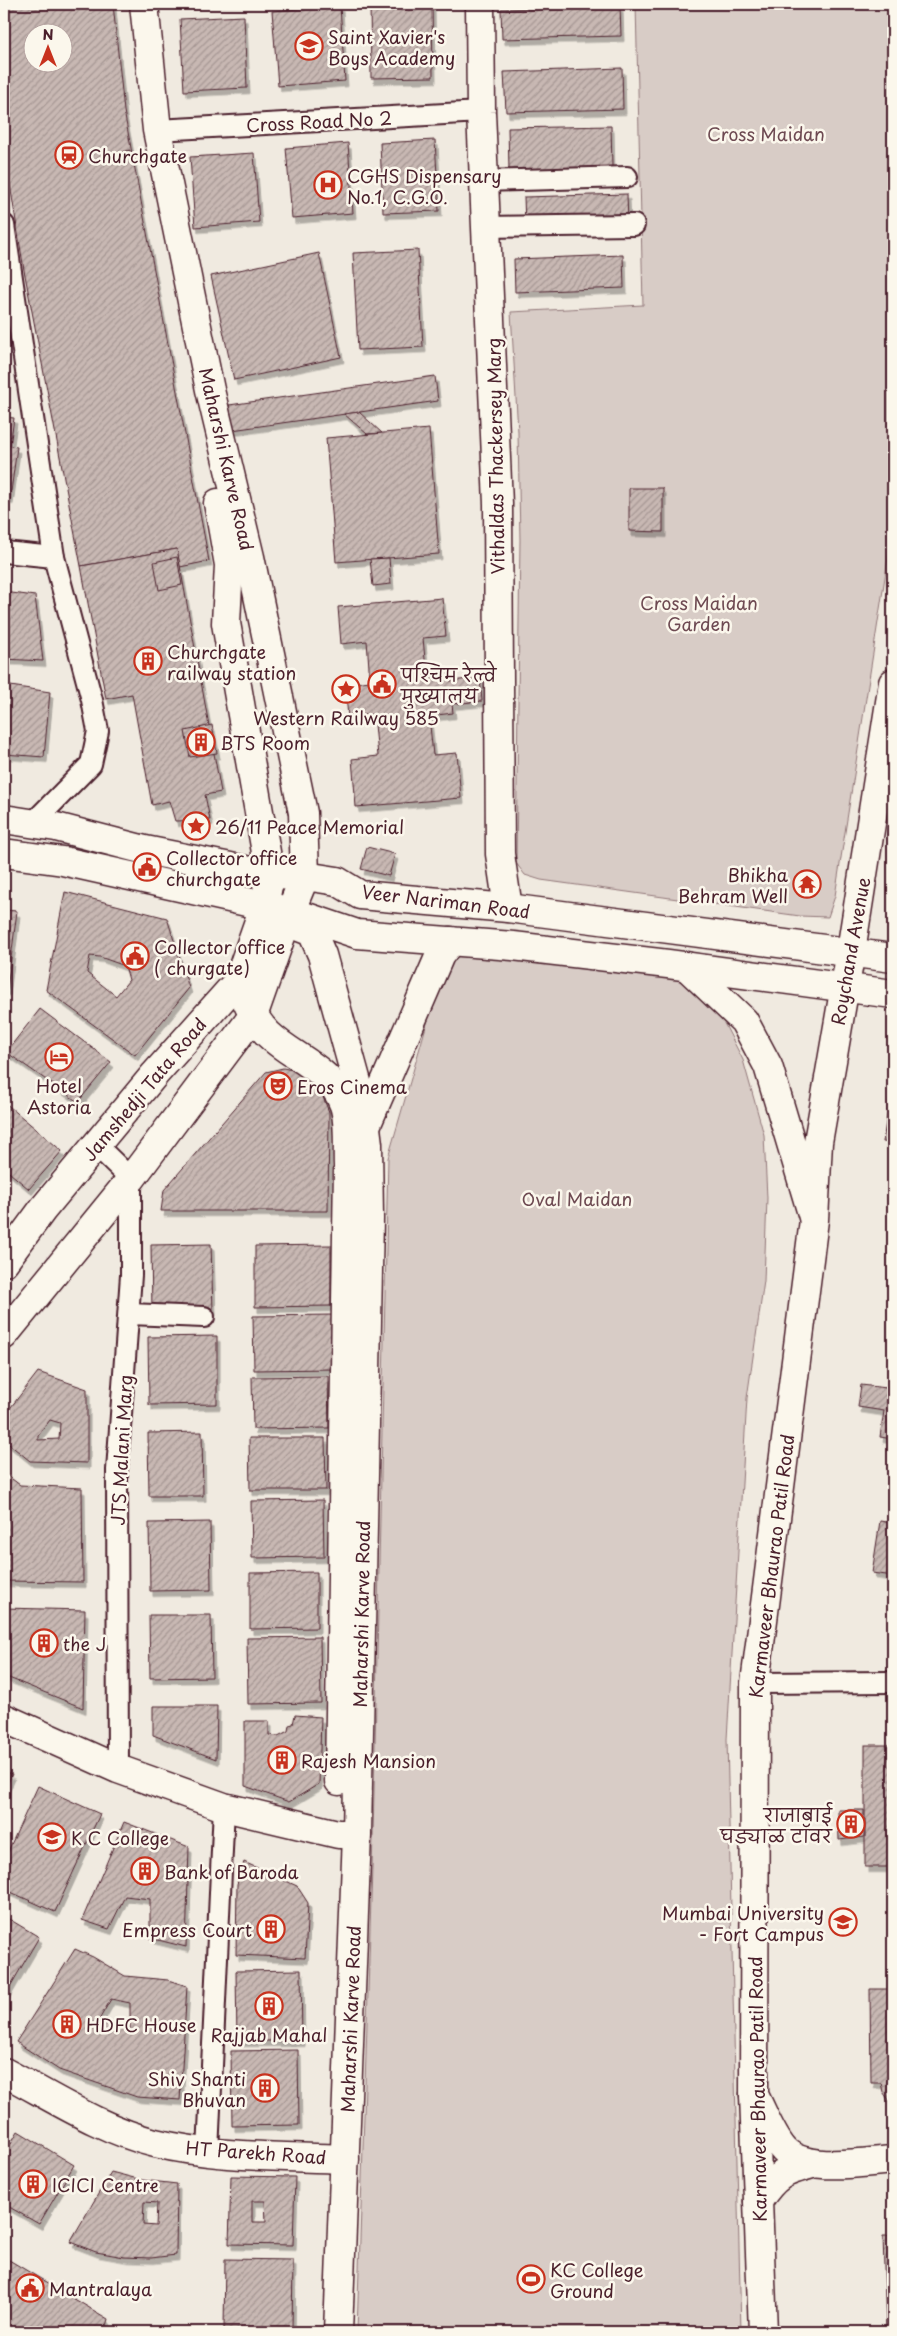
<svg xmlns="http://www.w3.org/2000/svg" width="897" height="2336" font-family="'Playpen Sans','Playpen Sans Deva',sans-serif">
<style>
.green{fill:#d8ccc6;stroke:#917678}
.building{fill:url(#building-hatch);stroke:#4a1f2b;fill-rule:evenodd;filter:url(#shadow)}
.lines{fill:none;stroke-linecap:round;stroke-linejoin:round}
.street-casing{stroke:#4a1f2b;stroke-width:24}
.secondary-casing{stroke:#4a1f2b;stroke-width:31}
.primary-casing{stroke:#4a1f2b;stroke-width:31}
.street{stroke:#fbf7ec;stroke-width:20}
.secondary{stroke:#fbf7ec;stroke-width:28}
.primary{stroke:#fbf7ec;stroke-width:28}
.labels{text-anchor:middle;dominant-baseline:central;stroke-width:5;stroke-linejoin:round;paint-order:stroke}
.poi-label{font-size:18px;fill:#4a1f2b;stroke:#fbf7ec;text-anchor:start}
.street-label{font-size:18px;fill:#4a1f2b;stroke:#fbf7ec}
.park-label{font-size:18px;fill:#6e4a52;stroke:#fbf7ec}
</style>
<defs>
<pattern id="building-hatch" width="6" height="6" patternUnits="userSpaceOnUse" patternTransform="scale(1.25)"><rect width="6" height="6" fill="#c8b8b3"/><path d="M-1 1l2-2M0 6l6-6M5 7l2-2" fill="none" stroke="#a49592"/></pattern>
<filter id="shadow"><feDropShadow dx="3" dy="5.5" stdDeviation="0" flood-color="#0004"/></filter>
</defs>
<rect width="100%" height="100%" fill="#f0eae0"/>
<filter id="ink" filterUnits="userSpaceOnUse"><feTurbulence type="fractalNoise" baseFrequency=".02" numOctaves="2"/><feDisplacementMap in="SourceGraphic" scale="10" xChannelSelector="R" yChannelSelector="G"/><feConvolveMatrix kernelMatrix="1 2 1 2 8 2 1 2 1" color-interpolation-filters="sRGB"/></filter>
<g filter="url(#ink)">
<!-- green -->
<g class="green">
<polygon points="636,4 893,4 893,526 835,896 828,917 800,916 541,880 525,875 516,863 520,540 518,432 511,312 643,305"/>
<polygon points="447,954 657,967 689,986 723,1021 743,1060 764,1135 767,1198 764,1281 747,1398 727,1739 741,2332 357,2332 373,1838 388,1158"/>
</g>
<!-- building -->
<g class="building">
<path d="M4,4H113L124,111L209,561L180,567L177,549L81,566L24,270L4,148ZM32,32H62V62H32Z"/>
<polygon points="370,4 432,4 433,77 371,78"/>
<polygon points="340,6 345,81 278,86 272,11"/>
<polygon points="620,6 621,36 502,39 501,9"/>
<polygon points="244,16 247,88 184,91 180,19"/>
<polygon points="622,68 623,109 506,112 504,72"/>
<polygon points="611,126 612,167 509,170 508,128"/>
<polygon points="435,140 439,211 383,213 380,143"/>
<polygon points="348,143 353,213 292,218 286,148"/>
<polygon points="130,150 128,159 122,152"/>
<polygon points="254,153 259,222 195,227 190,157"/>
<polygon points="627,194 628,222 525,225 524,197"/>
<polygon points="418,250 423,347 358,350 353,253"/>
<polygon points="319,253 341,357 234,380 211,276"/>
<polygon points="623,255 624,288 515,292 514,259"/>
<polygon points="435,376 438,401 232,430 229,405"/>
<polygon points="359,412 382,433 367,434 344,414"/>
<polygon points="4,417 14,418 10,446 17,447 10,499 4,498"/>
<polygon points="429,429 439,554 336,562 326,438"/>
<polygon points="629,488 663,488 663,532 629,531"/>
<polygon points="177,549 221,792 205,795 210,820 175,821 169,801 152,805 132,694 106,699 81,566"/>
<polygon points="177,557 182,585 159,590 154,562"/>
<polygon points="389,558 391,584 373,586 370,559"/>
<polygon points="4,592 35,596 43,661 4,659"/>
<polygon points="442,598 446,636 423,638 426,670 449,668 450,681 480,678 482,701 452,704 453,713 429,716 433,755 457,753 461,798 356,807 352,759 378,756 374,714 348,717 345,684 370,681 367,641 341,644 338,607"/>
<polygon points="4,685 50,692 44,757 4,754"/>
<polygon points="212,725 217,753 190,757 185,731"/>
<polygon points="367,847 395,854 389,876 361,869"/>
<path d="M65,892L167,918L189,988L135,1055L46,990ZM90,956L100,957L125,966L129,980L116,996L87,973Z"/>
<polygon points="4,910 17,911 7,990 4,990"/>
<polygon points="40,1009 111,1062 78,1102 6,1052"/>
<polygon points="283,1068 302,1072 317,1082 329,1112 328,1211 161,1211 164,1190 266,1072"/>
<polygon points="893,1074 893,1143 883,1142"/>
<polygon points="4,1102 62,1151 29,1189 4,1168"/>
<polygon points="211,1244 213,1311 152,1312 151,1245"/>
<polygon points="331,1245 331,1306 255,1307 255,1246"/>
<polygon points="333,1315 333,1369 254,1370 253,1316"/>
<polygon points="217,1336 217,1404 149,1405 148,1337"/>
<polygon points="891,1362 893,1362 893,1439 880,1437 884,1411 858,1407 861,1385 887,1388"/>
<path d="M38,1372L87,1389V1463L30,1461L4,1440V1416ZM50,1420L60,1423L59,1439L38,1440V1436Z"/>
<polygon points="328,1376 329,1428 253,1429 252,1377"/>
<polygon points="202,1432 203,1496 149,1496 148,1433"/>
<polygon points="249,1438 325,1438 326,1490 250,1490"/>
<polygon points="4,1473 20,1485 82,1488 83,1582 4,1581"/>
<polygon points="323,1500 324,1557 252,1558 251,1501"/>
<polygon points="893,1514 893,1576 872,1573 880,1521 892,1523"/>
<polygon points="210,1522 211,1590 150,1591 149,1523"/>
<polygon points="317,1572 317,1628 250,1629 250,1573"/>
<polygon points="4,1608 85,1610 83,1708 4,1676"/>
<polygon points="149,1615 211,1615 212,1677 150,1678"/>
<polygon points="320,1637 321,1703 248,1704 247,1638"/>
<polygon points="153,1706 217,1706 216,1759 153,1735"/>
<polygon points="295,1715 321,1717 319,1784 289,1802 245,1786 245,1721 269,1721 269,1735 278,1736 288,1731 289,1725 293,1724"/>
<rect x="865" y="1745" width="28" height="122"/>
<polygon points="4,1771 12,1774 4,1792"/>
<polygon points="38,1786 100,1814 55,1912 4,1889 4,1860"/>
<polygon points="838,1810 864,1810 864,1837 839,1840"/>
<polygon points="124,1822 189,1847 186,1947 150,1938 150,1899 125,1896 109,1929 82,1920"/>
<polygon points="244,1862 297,1886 308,1903 305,1958 236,1955 237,1884"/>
<polygon points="4,1916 39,1937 4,1997 4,1960 6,1956 4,1954"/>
<path d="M75,1949L93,1957L125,1976L168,1980L187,1986L180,2100L137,2097L59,2070L16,2042ZM111,1999L130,2003V2028L113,2027L99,2020Z"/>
<polygon points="301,1970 302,2041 237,2041 236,1971"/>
<polygon points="870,1989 893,1989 893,2105 883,2092 881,2083 871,2083"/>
<polygon points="298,2050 299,2125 232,2126 231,2051"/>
<polygon points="18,2131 74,2165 39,2224 4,2204 4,2155"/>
<path d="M111,2172L142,2180L177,2184L176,2255L151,2258L124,2257L96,2252L70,2242ZM144,2202L157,2203L156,2226L143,2225Z"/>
<path d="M231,2176L295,2177L293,2245L229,2244ZM252,2201H265L266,2222H252Z"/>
<polygon points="883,2236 893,2236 893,2332 886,2332"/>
<polygon points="4,2257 108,2319 106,2326 112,2330 111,2332 4,2332"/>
<polygon points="225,2259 293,2260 292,2330 224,2329"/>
</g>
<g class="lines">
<!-- street casing -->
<g class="street-casing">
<g id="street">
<polyline points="157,130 481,112"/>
<polyline points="484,181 627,177"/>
<polyline points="4,225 54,557 92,700 98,731 91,764 33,823"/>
<polyline points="486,227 634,225"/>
<polyline points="4,552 54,557"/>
<polyline points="96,1145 131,1179 131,1275 117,1470 118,1769"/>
<polyline points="129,1314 204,1317"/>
<polyline points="755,1683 893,1682"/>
<polyline points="208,2152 224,1807"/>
</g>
</g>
<!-- secondary casing -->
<g class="secondary-casing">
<g id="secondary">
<polyline points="480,4 481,112 498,504 500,854 508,908"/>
<polyline points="4,819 56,827 145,850 270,875 305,876 337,881 360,895 508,908 893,958"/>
<polyline points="4,853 63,861 292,912 357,934 513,946 668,964 893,994"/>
<polyline points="286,922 312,932 322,955 363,1104 368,1144 369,1219 357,1834 338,2332"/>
<polyline points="686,966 744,1021 768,1066 813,1217"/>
<path d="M238,981C246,1000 253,1019 268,1034C294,1059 331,1068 344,1105C350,1123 347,1148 348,1166L339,1781"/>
<polyline points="366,1126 440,955 451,941"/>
<polyline points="4,1262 43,1209 155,1074 238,981 264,907 270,875 226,623 229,565 218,503"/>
<polyline points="4,1335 131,1179 253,1016 286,922 305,876 303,813 250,557 210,390 157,130 144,4"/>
<polyline points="4,1718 118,1769 224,1807 338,1834 357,1834"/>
<path d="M4,2072C52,2097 102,2130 155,2143C217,2158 282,2156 345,2159"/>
<polyline points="754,2095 763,2332"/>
<path d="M758,2201C776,2174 783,2172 812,2164"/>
</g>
</g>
<!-- primary casing -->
<g class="primary-casing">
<path id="primary" d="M893,683L851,951L818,1142L814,1220L755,1683L754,2095C763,2112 771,2135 784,2150C806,2173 864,2162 893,2160"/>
</g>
<!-- street -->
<use href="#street" class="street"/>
<!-- secondary -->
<use href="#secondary" class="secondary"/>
<!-- primary -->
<use href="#primary" class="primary"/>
</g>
</g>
<!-- icons -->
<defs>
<g id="school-ring" transform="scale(1.4375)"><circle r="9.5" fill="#fbf7ec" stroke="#c8321e" stroke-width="1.5"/><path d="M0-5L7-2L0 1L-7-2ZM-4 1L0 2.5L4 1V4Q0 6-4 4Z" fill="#c8321e"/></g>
<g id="station-ring" transform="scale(1.4375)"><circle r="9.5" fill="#fbf7ec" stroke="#c8321e" stroke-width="1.5"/><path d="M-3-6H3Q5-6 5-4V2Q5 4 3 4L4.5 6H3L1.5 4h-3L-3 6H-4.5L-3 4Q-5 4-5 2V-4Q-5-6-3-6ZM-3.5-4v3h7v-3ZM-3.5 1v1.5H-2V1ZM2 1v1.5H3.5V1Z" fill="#c8321e"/></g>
<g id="hospital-ring" transform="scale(1.4375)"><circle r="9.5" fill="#fbf7ec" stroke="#c8321e" stroke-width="1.5"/><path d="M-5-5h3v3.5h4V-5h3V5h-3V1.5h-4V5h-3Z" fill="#c8321e"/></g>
<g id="building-ring" transform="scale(1.4375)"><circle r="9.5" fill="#fbf7ec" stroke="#c8321e" stroke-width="1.5"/><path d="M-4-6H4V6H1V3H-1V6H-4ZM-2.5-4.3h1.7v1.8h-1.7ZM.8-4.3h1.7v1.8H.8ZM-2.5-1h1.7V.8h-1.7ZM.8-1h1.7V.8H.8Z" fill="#c8321e"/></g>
<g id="civic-ring" transform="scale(1.4375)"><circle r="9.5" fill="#fbf7ec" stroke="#c8321e" stroke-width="1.5"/><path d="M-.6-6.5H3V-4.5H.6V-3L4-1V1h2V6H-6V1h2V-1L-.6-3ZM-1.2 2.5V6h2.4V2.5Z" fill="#c8321e"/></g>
<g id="sight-ring" transform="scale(1.4375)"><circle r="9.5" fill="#fbf7ec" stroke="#c8321e" stroke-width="1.5"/><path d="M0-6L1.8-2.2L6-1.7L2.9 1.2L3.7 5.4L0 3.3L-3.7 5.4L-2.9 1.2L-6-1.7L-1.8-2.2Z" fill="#c8321e"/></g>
<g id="temple-ring" transform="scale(1.4375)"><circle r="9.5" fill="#fbf7ec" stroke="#c8321e" stroke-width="1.5"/><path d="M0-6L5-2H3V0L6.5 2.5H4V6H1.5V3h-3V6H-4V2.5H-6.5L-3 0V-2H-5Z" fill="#c8321e"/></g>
<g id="hotel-ring" transform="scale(1.4375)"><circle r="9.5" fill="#fbf7ec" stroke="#c8321e" stroke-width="1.5"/><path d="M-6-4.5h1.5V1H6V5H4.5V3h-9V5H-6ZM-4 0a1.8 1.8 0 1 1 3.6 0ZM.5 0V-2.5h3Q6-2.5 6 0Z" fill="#c8321e"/></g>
<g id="theatre-ring" transform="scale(1.4375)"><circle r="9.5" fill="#fbf7ec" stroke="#c8321e" stroke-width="1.5"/><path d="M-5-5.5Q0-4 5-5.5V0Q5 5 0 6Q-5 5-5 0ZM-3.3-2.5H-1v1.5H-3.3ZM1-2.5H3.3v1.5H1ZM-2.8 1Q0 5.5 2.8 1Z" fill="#c8321e"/></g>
<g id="university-ring" transform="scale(1.4375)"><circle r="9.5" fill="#fbf7ec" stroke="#c8321e" stroke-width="1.5"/><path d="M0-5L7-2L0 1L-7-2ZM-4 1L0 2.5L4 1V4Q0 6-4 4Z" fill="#c8321e"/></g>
<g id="stadium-ring" transform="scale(1.4375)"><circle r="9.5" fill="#fbf7ec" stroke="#c8321e" stroke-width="1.5"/><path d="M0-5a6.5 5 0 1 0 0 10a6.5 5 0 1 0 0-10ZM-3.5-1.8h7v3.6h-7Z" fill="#c8321e"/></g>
</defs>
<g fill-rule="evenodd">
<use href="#school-ring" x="309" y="46"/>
<use href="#station-ring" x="69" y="155"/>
<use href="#hospital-ring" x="328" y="185"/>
<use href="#building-ring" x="148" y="661"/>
<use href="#civic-ring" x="382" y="684"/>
<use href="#sight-ring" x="346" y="689"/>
<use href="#building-ring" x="201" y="742"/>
<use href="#sight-ring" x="196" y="826"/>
<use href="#civic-ring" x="147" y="867"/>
<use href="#temple-ring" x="807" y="884"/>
<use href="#civic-ring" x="135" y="956"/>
<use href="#hotel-ring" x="59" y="1057"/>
<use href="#theatre-ring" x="278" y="1086"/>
<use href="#building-ring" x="44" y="1643"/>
<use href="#building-ring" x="282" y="1760"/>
<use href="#building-ring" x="851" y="1824"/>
<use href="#university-ring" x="52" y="1837"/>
<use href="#building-ring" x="145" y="1871"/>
<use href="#university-ring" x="843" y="1922"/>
<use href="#building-ring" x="271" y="1929"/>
<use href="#building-ring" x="269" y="2006"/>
<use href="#building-ring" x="67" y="2024"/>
<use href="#building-ring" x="265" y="2088"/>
<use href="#building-ring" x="33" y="2184"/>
<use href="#stadium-ring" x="531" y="2279"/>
<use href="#civic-ring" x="30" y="2288"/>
</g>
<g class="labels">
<!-- poi labels -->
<g class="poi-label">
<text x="328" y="36">Saint Xavier's<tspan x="328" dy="21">Boys Academy</tspan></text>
<text x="88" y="155">Churchgate</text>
<text x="347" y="175">CGHS Dispensary<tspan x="347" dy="21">No.1, C.G.O.</tspan></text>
<text x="167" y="651">Churchgate<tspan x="167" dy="21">railway station</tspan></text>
<text x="401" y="674">पश्चिम रेल्वे<tspan x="401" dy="21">मुख्यालय</tspan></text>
<text x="346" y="717" text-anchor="middle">Western Railway 585</text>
<text x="220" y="742">BTS Room</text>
<text x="215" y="826">26/11 Peace Memorial</text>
<text x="166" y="857">Collector office<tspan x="166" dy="21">churchgate</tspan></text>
<text x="788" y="874" text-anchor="end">Bhikha<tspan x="788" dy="21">Behram Well</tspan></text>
<text x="154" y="946">Collector office<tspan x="154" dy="21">( churgate)</tspan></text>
<text x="59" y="1085" text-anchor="middle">Hotel<tspan x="59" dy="21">Astoria</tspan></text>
<text x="297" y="1086">Eros Cinema</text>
<text x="63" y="1643">the J</text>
<text x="301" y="1760">Rajesh Mansion</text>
<text x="832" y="1814" text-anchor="end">राजाबाई<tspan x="832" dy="21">घड्याळ टॉवर</tspan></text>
<text x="71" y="1837">K C College</text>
<text x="164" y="1871">Bank of Baroda</text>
<text x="824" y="1912" text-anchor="end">Mumbai University<tspan x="824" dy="21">- Fort Campus</tspan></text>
<text x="252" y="1929" text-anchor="end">Empress Court</text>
<text x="86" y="2024">HDFC House</text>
<text x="269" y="2034" text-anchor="middle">Rajjab Mahal</text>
<text x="246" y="2078" text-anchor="end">Shiv Shanti<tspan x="246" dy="21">Bhuvan</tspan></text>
<text x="52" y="2184">ICICI Centre</text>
<text x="550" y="2269">KC College<tspan x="550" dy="21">Ground</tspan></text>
<text x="49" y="2288">Mantralaya</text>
</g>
<!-- street labels -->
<g class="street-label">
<text transform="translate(319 121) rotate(-3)">Cross Road No 2</text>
<text transform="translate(495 456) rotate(-91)">Vithaldas Thackersey Marg</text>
<text transform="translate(227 459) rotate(77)">Maharshi Karve Road</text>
<text transform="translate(446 901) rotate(7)">Veer Nariman Road</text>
<text transform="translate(850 951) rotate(-80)">Roychand Avenue</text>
<text transform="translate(144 1089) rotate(-50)">Jamshedji Tata Road</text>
<text transform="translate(121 1450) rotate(-87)">JTS Malani Marg</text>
<text transform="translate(771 1566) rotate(-83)">Karmaveer Bhaurao Patil Road</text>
<text transform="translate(361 1614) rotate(-89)">Maharshi Karve Road</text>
<text transform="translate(350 2019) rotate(-88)">Maharshi Karve Road</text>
<text transform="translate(757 2089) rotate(-91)">Karmaveer Bhaurao Patil Road</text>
<text transform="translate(256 2152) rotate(4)">HT Parekh Road</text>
</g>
<!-- park labels -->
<g class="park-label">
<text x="766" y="133">Cross Maidan</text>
<text x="699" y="602">Cross Maidan<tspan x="699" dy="21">Garden</tspan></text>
<text x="577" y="1198">Oval Maidan</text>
</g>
</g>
<!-- margin -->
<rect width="897" height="2336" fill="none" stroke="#fbf7ec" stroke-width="20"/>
<rect x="10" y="10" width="877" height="2316" fill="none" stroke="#4a1f2b" stroke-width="2" filter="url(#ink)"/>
<!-- north arrow -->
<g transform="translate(48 48)"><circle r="24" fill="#fbf7ec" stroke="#b4a19f"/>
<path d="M0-4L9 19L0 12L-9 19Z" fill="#c8321e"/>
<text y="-8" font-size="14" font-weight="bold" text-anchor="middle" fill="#4a1f2b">N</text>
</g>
</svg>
